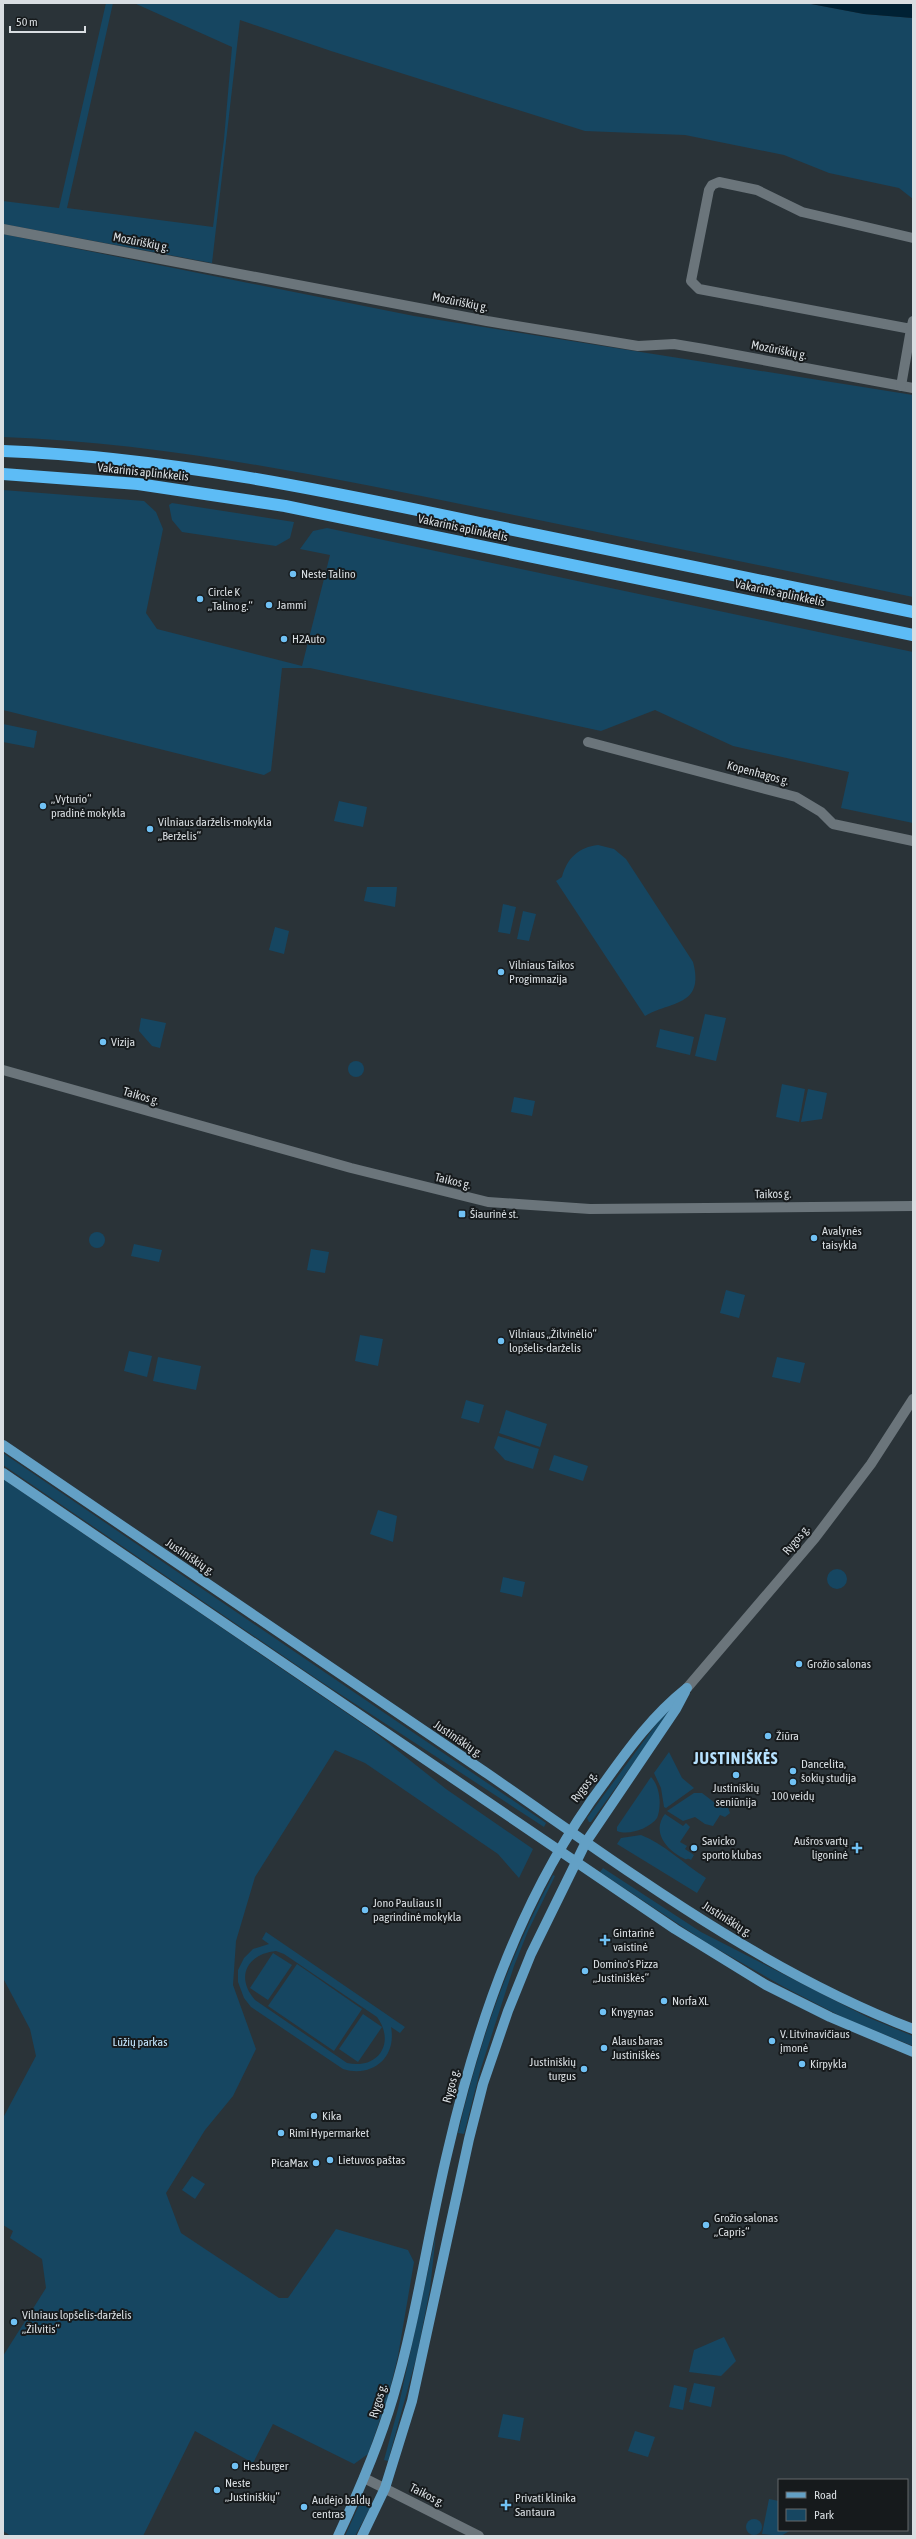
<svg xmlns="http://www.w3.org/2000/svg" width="916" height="2539" font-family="'Asap Condensed',sans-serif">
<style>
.green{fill:#164661;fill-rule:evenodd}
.water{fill:#002134}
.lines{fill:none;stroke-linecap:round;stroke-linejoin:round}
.minor{stroke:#6b757b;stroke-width:10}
.major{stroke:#63a0c5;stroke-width:10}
.highway{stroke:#5dbcf6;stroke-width:12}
.poi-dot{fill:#70c1f4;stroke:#161a1c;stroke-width:1.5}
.labels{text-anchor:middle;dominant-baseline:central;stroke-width:4;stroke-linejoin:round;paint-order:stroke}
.street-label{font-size:12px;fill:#d9dee2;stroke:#161a1c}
.poi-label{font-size:12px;fill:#d9dee2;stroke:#161a1c;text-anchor:start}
.park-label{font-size:12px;fill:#c3e6fd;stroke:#161a1c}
.district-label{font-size:16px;font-weight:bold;letter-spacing:1px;fill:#b6e1fe;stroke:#161a1c}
</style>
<rect width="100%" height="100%" fill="#2a3338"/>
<!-- green -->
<g class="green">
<polygon points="106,3 113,3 67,208 213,227 224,139 232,47 134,3 806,3 864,14 913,18 913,199 899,188 829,173 784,155 685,135 585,131 331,51 240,20 212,263 3,224 3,201 59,208"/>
<path d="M3,234L414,316L913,395V597C769,567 625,538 480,508C323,476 164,443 3,437Z"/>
<polygon points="3,490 144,501 156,512 163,529 146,613 157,629 302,666 330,555 300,549 313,531 327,528 913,652 913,823 841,808 849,772 733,746 655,710 601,731 310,668 282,668 271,771 264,775 3,710"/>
<polygon points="172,503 294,522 290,538 276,546 182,532 172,520 169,505"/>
<polygon points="3,724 37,731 34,748 3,742"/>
<polygon points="339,801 367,807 363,827 334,821"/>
<path d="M598,845L614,849L626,859L693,962C705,1007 670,1001 645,1016L556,881L562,877C567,858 579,847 598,845Z"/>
<polygon points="367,887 397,887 395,907 364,901"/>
<polygon points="503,904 516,907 510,934 498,932"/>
<polygon points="523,911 536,914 529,941 517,939"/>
<polygon points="275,927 289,931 284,954 269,950"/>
<polygon points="705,1014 726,1018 716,1061 695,1056"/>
<polygon points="141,1018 166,1023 160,1048 152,1046 139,1031"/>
<polygon points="660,1029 694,1037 690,1055 656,1047"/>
<circle cx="356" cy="1069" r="8"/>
<polygon points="782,1084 805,1089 799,1122 776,1117"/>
<polygon points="808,1089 827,1093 822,1119 801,1122"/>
<polygon points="514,1097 535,1101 532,1116 511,1112"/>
<circle cx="97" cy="1240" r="8"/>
<polygon points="134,1244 162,1250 159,1262 131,1256"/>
<polygon points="311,1249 329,1252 325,1273 307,1270"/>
<polygon points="726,1290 745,1295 739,1318 720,1313"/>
<polygon points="360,1335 383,1339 378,1366 355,1361"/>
<polygon points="129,1351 152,1356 147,1377 124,1371"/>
<polygon points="158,1357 201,1366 196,1390 153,1381"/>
<polygon points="777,1357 805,1363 800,1383 772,1377"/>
<polygon points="466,1400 484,1405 479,1423 461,1418"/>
<polygon points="506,1410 547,1424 540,1447 499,1433"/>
<polygon points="498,1436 539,1449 533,1469 505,1460 494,1448"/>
<polygon points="3,1453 546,1823 544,1827 317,1679 3,1465"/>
<polygon points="554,1455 588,1466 583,1481 549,1470"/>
<polygon points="3,1479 373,1731 446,1789 533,1849 519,1878 498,1854 365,1763 335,1750 255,1877 236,1941 233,1985 256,2049 233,2096 205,2130 166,2193 181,2233 279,2298 288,2298 336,2229 408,2250 414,2262 398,2356 388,2397 368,2454 354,2464 273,2424 253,2463 195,2431 143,2536 11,2536 3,2531 3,2356 46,2288 42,2259 10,2238 13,2231 3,2225 3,2118 36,2056 30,2029 3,1978"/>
<polygon points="378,1510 397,1516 393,1542 370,1534"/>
<circle cx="837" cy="1579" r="10"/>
<polygon points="503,1577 525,1582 522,1597 500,1592"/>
<polygon points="678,1701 591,1822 589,1822 587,1818 671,1704"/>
<polygon points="669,1752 682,1778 694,1788 666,1808 664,1807 661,1788 654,1773"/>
<path d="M651,1777C660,1786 662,1806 657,1818C650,1828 629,1836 617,1831V1827Z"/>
<polygon points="694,1793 702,1793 719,1806 727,1805 730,1813 725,1817 720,1815 713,1826 705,1824 695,1817 683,1821 667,1811"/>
<path d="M665,1814L683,1826L686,1823L690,1827L680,1842L687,1846L685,1849L694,1855L691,1860C686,1857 688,1861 683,1858C667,1850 651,1832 665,1814Z"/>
<path d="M641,1835C664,1844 684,1864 706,1878L697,1893L617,1844L621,1838Z"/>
<polygon points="603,1868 701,1932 867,2017 913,2036 913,2046 846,2019 784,1987 707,1943 600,1872"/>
<path d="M553,1875L555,1876L528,1931L514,1966L480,2071L464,2134L458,2133C479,2043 509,1957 553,1875Z"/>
<path d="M266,1932L405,2027L400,2033L391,2027C397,2058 372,2078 343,2069L251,2007L244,1998L238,1982V1970L244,1958L253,1949L269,1944L262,1939ZM276,1951L284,1954L377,2017C396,2043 378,2070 347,2063L255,2000C235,1977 247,1954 276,1951Z"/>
<polygon points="273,1953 292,1965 268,2000 250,1988"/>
<polygon points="297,1964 362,2009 334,2051 268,2006"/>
<polygon points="363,2014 382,2027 358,2062 339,2049"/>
<polygon points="192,2176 205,2184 195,2199 182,2190"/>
<polygon points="436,2234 430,2289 417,2355 388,2461 384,2460 398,2409"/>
<polygon points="724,2337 736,2361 721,2376 689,2372 694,2350"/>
<polygon points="694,2383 715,2387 711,2407 689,2402"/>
<polygon points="674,2385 687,2388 683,2410 669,2407"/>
<polygon points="503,2414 524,2418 520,2441 498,2437"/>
<polygon points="635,2431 655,2437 648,2457 628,2451"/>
<polygon points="769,2499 779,2501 779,2530 791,2530 781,2536 762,2534"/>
<polygon points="360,2503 370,2508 355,2536 345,2536"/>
<circle cx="754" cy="2527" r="8"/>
</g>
<!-- water -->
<polygon class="water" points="806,3 913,3 913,18 864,14"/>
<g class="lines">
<!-- minor -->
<g class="minor">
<polyline points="3,229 487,321 638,346 674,344 704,349 913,388"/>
<polyline points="913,238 802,212 757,190 719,182 712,185 709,190 691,281 699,289 911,329 913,321"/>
<polyline points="901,386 911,329"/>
<polyline points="588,742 796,797 821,812 833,824 913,841"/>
<polyline points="3,1070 351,1168 488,1202 590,1209 913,1206"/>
<polyline points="687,1688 815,1538 871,1464 913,1399"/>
<polyline points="364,2478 479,2536"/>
</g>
<!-- major -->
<g class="major">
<path d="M3,1445C164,1554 325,1663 485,1772C622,1866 757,1969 913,2029"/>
<polyline points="3,1473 675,1929 766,1985 830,2017 913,2052"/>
<path d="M338,2536C359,2491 379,2445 393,2397C417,2316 428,2232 448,2150C478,2020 523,1891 604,1783C629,1748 653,1715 687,1688"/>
<polyline points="362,2536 385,2488 412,2401 469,2139 483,2084 508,2011 531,1954 586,1842 676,1709 685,1692"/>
</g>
<!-- highway -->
<g class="highway">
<path d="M3,451C165,457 323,490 480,523C624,553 769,582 913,612"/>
<polyline points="3,474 138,484 285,506 913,635"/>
</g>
</g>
<!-- markers -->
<g class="poi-dot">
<circle cx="293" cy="574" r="4"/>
<circle cx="200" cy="599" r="4"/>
<circle cx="269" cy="605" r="4"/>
<circle cx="284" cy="639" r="4"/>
<circle cx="43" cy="806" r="4"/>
<circle cx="150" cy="829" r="4"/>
<circle cx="501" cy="972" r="4"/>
<circle cx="103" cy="1042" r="4"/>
<rect x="458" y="1210" width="8" height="8" rx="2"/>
<circle cx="814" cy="1238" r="4"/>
<circle cx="501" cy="1341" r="4"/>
<circle cx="799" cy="1664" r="4"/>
<circle cx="768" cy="1736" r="4"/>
<circle cx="793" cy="1771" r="4"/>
<circle cx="736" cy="1775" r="4"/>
<circle cx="793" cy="1782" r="4"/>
<circle cx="694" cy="1848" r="4"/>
<path d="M855 1842h4v4h4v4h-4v4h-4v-4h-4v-4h4z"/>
<circle cx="365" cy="1910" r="4"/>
<path d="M603 1934h4v4h4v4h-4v4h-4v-4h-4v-4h4z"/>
<circle cx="585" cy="1971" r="4"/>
<circle cx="664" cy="2001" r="4"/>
<circle cx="603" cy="2012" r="4"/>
<circle cx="772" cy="2041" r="4"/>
<circle cx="604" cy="2048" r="4"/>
<circle cx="802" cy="2064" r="4"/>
<circle cx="584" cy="2069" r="4"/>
<circle cx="314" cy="2116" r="4"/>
<circle cx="281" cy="2133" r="4"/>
<circle cx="330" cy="2160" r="4"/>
<circle cx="316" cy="2163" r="4"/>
<circle cx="706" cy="2225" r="4"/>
<circle cx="14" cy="2322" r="4"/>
<circle cx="235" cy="2466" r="4"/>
<circle cx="217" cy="2490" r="4"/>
<path d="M504 2499h4v4h4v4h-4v4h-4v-4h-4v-4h4z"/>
<circle cx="304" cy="2507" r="4"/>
</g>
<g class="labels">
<!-- street labels -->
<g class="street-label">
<text transform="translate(141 242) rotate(11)">Mozūriškių g.</text>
<text transform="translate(460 302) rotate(11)">Mozūriškių g.</text>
<text transform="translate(779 350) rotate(11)">Mozūriškių g.</text>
<text transform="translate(143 472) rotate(6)">Vakarinis aplinkkelis</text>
<text transform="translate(463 528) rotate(12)">Vakarinis aplinkkelis</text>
<text transform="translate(780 593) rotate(12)">Vakarinis aplinkkelis</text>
<text transform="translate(758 773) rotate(15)">Kopenhagos g.</text>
<text transform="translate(141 1096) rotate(16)">Taikos g.</text>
<text transform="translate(453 1181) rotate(13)">Taikos g.</text>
<text transform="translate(773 1194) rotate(-1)">Taikos g.</text>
<text transform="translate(796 1540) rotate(-50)">Rygos g.</text>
<text transform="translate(190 1557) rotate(34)">Justiniškių g.</text>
<text transform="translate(458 1739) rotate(34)">Justiniškių g.</text>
<text transform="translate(584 1787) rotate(-53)">Rygos g.</text>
<text transform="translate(727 1919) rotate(32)">Justiniškių g.</text>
<text transform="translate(451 2086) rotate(-75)">Rygos g.</text>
<text transform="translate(378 2401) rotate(-73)">Rygos g.</text>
<text transform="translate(427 2495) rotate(27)">Taikos g.</text>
</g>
<!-- poi labels -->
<g class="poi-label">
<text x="301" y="574">Neste Talino</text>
<text x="208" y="592">Circle K<tspan x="208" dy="14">„Talino g.“</tspan></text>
<text x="277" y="605">Jammi</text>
<text x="292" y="639">H2Auto</text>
<text x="51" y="799">„Vyturio“<tspan x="51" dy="14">pradinė mokykla</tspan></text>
<text x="158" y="822">Vilniaus darželis-mokykla<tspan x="158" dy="14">„Berželis“</tspan></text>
<text x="509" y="965">Vilniaus Taikos<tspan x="509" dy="14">Progimnazija</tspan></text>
<text x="111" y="1042">Vizija</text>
<text x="470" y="1214">Šiaurinė st.</text>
<text x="822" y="1231">Avalynės<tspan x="822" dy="14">taisykla</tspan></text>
<text x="509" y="1334">Vilniaus „Žilvinėlio“<tspan x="509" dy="14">lopšelis-darželis</tspan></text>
<text x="807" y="1664">Grožio salonas</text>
<text x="776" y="1736">Žiūra</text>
<text x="801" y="1764">Dancelita,<tspan x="801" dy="14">šokių studija</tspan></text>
<text x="736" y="1788" text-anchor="middle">Justiniškių<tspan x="736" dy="14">seniūnija</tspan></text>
<text x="793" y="1796" text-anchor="middle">100 veidų</text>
<text x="702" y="1841">Savicko<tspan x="702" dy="14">sporto klubas</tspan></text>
<text x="848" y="1841" text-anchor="end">Aušros vartų<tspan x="848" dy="14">ligoninė</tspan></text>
<text x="373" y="1903">Jono Pauliaus II<tspan x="373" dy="14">pagrindinė mokykla</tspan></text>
<text x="613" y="1933">Gintarinė<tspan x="613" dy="14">vaistinė</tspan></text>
<text x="593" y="1964">Domino's Pizza<tspan x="593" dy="14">„Justiniškės“</tspan></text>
<text x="672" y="2001">Norfa XL</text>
<text x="611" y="2012">Knygynas</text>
<text x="780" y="2034">V. Litvinavičiaus<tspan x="780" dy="14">įmonė</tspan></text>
<text x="612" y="2041">Alaus baras<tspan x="612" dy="14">Justiniškės</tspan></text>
<text x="576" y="2062" text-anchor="end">Justiniškių<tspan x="576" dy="14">turgus</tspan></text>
<text x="810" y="2064">Kirpykla</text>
<text x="322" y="2116">Kika</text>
<text x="289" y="2133">Rimi Hypermarket</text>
<text x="338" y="2160">Lietuvos paštas</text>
<text x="308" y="2163" text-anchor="end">PicaMax</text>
<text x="714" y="2218">Grožio salonas<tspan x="714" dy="14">„Capris“</tspan></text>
<text x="22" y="2315">Vilniaus lopšelis-darželis<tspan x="22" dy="14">„Žilvitis“</tspan></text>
<text x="243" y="2466">Hesburger</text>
<text x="225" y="2483">Neste<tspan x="225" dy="14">„Justiniškių“</tspan></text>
<text x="515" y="2498">Privati klinika<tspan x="515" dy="14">Santaura</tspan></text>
<text x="312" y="2500">Audėjo baldų<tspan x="312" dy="14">centras</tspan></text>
</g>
<!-- park labels -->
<g class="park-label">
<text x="140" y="2042">Lūžių parkas</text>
</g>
<!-- district labels -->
<g class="district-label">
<text x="736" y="1758">JUSTINIŠKĖS</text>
</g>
</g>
<!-- border -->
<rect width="916" height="2539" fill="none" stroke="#d9dee2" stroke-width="8"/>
<!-- legend -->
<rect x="778" y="2479" width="130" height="52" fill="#161a1c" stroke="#64686b"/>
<rect x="786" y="2492" width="20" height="6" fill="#63a0c5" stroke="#64686b"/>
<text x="814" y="2499" font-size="12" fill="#d9dee2">Road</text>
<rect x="786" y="2509" width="20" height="12" fill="#164661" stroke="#64686b"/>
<text x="814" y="2519" font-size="12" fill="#d9dee2">Park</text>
<!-- scale -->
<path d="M10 26v6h75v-6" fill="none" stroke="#d9dee2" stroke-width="2"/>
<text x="16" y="26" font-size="12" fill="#d9dee2" stroke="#161a1c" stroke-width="3" paint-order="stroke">50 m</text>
</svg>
